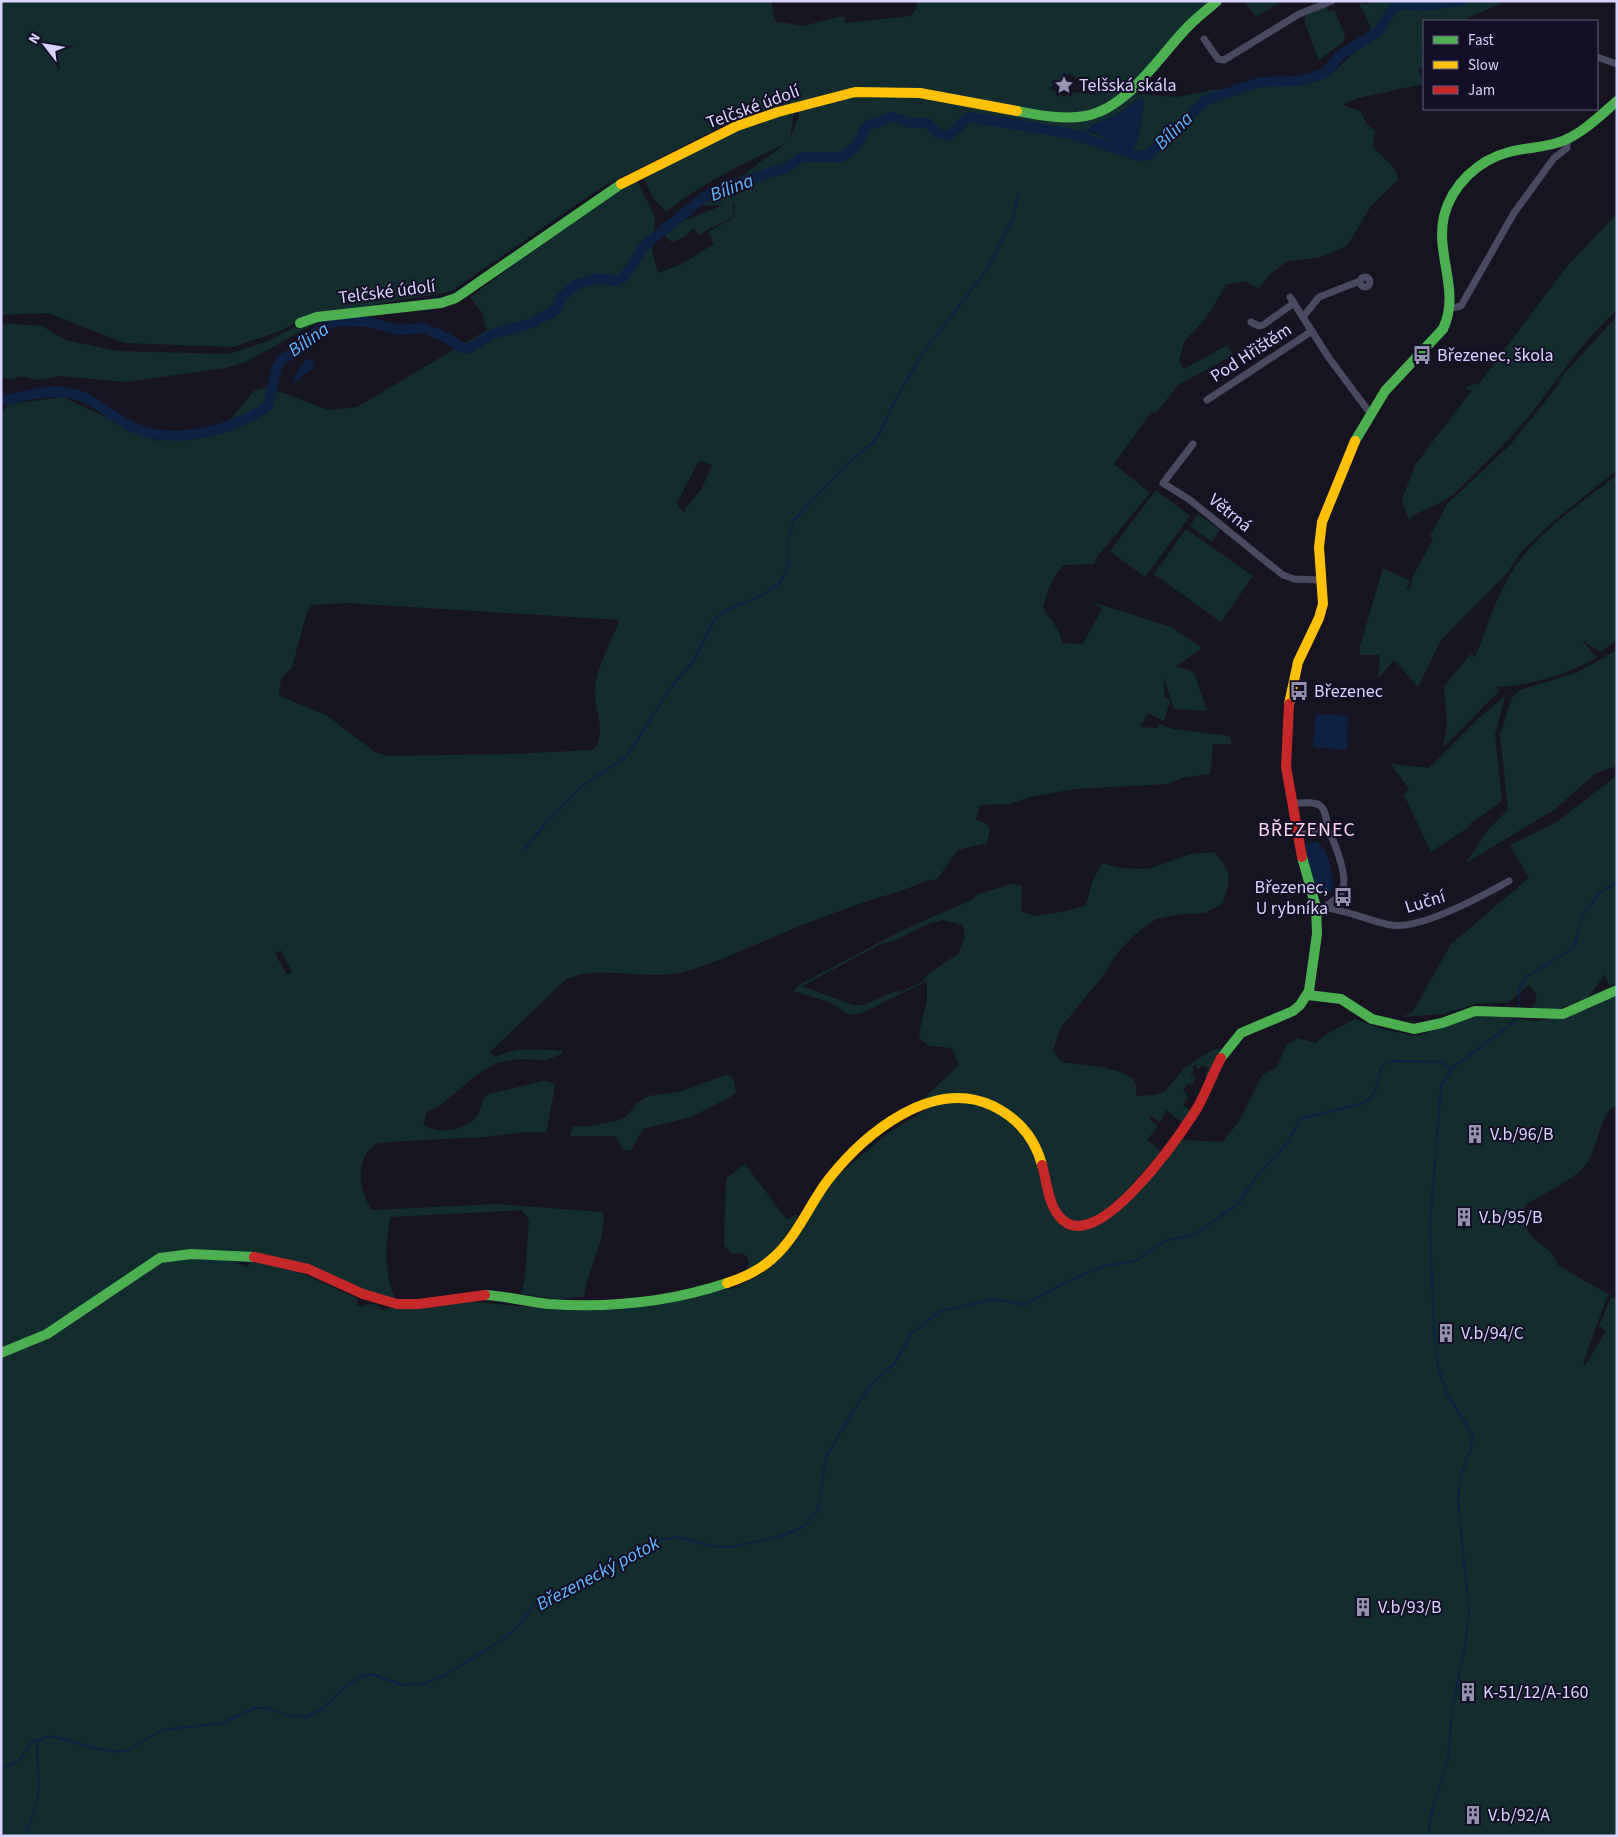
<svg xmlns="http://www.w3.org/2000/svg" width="1618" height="1837" font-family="'Source Sans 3',sans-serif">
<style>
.green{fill:#132c2d;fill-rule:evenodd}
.water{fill:#0d2144}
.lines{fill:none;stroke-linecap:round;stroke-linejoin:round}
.stream{stroke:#0d2144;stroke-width:2}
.river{stroke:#0d2144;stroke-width:10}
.street{stroke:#4a4962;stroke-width:7}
.fast{stroke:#4caf50;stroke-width:10}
.slow{stroke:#ffc107;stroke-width:10}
.jam{stroke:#c62828;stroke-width:10}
.labels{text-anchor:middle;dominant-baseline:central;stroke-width:4;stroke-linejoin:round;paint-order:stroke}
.poi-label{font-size:18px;fill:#d9d4ff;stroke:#130f26;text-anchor:start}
.street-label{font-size:18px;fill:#d9d4ff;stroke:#130f26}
.water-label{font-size:19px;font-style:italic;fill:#62b6ff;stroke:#130f26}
.quarter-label{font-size:20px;letter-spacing:1px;fill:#ffd6f0;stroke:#130f26}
</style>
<rect width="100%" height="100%" fill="#161421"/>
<!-- green -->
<g class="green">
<path d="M1,1H771L775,21L802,26L844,16L846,23L910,16L917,8L916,1H1211L1131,86L1138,94L1177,97L1213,90L1315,82L1334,71L1365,43L1371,27L1359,3L1369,4L1371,1H1506L1468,18V21H1424V46L1422,47L1424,67L1418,68L1424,84L1358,98L1343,105L1360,111L1367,124L1375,131L1373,147L1394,168L1399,179L1371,206L1347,246L1318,258L1288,261L1270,274L1259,289L1245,281L1226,285L1206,318L1184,342L1179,361L1184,369L1227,345L1233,355L1178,385L1155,414L1152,411L1114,464L1150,493L1098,556L1094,564L1064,565C1052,578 1047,591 1043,608C1051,622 1059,626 1062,643L1083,644L1102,609L1093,602L1171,627L1202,648L1175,667L1190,670L1195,675L1207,711L1174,709L1164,678V696L1170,701L1164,721L1148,713L1140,727L1157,728L1159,724L1173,729L1230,736L1232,744H1213L1210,774L1182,778L1168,784L1074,789L1030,797L1010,804L980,805L976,820L985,823L990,829L987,843L958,850L937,879C922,881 911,888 897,892C863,902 830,914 797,927C760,942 722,961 684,972C647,982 594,962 564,981L490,1052L494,1057C502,1055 509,1051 517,1050C519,1049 557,1050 562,1051V1054L546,1060L517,1059L496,1063L474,1077L441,1105L427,1112L423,1124C438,1136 467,1130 478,1115C482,1108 481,1099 488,1094L544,1081L553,1083L555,1087L546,1133C525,1130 505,1135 484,1137C448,1139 413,1140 378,1143C354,1156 358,1190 372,1210L496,1204L603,1212C607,1240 587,1269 584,1297L557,1299L521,1294L525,1277L529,1220L522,1210L390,1217C386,1243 383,1274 395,1298L393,1300L370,1294L320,1271L181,1250L45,1331L1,1349V413L9,404L63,397L156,441L204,429L230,420L255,390L268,387L328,410L357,407L487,330L482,313L470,297L598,203L637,181L655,217L652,250L658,273L682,264L714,244L708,232L733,218L735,204H733V217L698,235L694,227L685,237L672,242L663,235L680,222L724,205L701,206L785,144C744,163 702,183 666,212L653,198L644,179C687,155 747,121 794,113L790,139L799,116L794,103L742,116L602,187L450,292L308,316L278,332L233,347L124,343L48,313L1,315ZM1070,74L1097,95L1077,92L1062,97L1060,93L1049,88L1053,85H1061L1065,76ZM1140,98L1144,102L1138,140L1123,146L1103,136L1091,133L1092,125L1115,116ZM701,461L712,465L702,488L683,512L677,503L697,464ZM346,603L619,620C612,642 596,667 595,690C594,710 608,733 593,750L511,754L387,756L375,752L326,715L279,696L281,679L292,667L307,612L312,605ZM281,950L292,972L287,975L275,954Z"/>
<polygon points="1244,1 1282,1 1256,17"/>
<polygon points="1326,6 1329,12 1334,10 1345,35 1344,41 1319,60 1304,21 1307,14"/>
<path d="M1617,214V310C1584,339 1561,375 1534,410C1510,440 1480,468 1453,495C1438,506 1422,508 1409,520L1402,500L1415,465L1472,390L1465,389L1474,383L1477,386L1567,266Z"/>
<polygon points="1617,316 1617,470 1555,520 1521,552 1507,573 1441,640 1418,687 1394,660 1378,679 1380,655 1360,655 1360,646 1383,568 1410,581 1406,589 1409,590 1414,574 1433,539 1430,536 1448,503 1510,445 1560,383 1558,381"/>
<polygon points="318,322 246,362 225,368 126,382 60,376 39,380 20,376 13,380 1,377 1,323 42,326 65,340 117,351 229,354 268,341 303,323"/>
<path d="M1617,475V640L1600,652L1582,640L1597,658C1566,674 1531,686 1496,687L1499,691L1443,747L1447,726L1444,686L1471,654L1475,658C1488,625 1500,583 1524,555C1549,524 1585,500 1617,475Z"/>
<polygon points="1156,490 1190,516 1145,577 1110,551"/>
<polygon points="1198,514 1220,530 1212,542 1190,526"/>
<polygon points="1186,529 1253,576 1221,622 1154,574"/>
<polygon points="1617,650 1617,766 1596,773 1554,810 1466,863 1487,831 1508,809 1500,735 1512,697 1520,690 1576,673"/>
<polygon points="1505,696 1495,735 1502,801 1468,825 1469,827 1431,852 1404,795 1409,789 1391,764 1429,768 1477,720"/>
<polygon points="1617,775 1617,983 1609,986 1603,971 1604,976 1587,998 1556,1010 1531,1009 1537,1000 1535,992 1529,985 1508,1003 1476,1004 1443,1014 1401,1017 1412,1013 1451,944 1529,878 1510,845 1557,822"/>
<path d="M1214,852C1232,871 1231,879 1223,903L1205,913L1181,914L1156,919L1134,935L1115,956L1103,976L1061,1027L1053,1050L1061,1062C1078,1065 1123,1066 1134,1081C1137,1086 1136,1091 1136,1096L1154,1095L1165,1091L1185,1067L1214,1049L1220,1048L1207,1077L1205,1076L1209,1068L1201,1065L1200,1069L1196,1067L1197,1065L1195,1063L1192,1068L1194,1070L1190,1075L1196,1076L1192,1085L1188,1083L1183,1090L1188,1097L1183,1106L1190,1110L1197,1100L1183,1123L1166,1110L1160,1123L1151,1116L1149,1118L1158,1126L1147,1140L1160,1150L1158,1155L1110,1210L1084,1223L1066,1220L1053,1197L1049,1171L1038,1143L997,1104L928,1099L921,1101L959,1065L952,1048L930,1046L920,1039L919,1033L927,1000V981L862,1013L850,1015L829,1002L793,991L799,985L899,932L973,899L976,895L1010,884L1022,885L1021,911L1035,916L1067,911L1086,905L1092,883L1102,863L1121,868L1148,869L1191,854ZM943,920L963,925L965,936L959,953L927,975L924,981L900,992L895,991L864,1005H853L802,986L881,944L893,941L930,923Z"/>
<path d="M1617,993V1107L1611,1108C1599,1124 1598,1141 1590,1158C1584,1175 1543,1194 1527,1204L1522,1211C1525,1246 1548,1239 1558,1265L1611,1296L1607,1297L1583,1363L1585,1366L1606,1331L1599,1326L1611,1297L1617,1298V1836H1V1357L161,1261C189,1255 221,1255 247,1267L251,1262L283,1265L357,1298V1305L362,1307C371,1302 376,1303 383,1310L392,1307L465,1301L551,1309L600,1310L651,1306L734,1288L763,1273L793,1245L833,1180L850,1165L887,1134L933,1105L945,1104L944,1101L975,1102L993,1110L1016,1127L1032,1146L1058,1222C1072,1236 1087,1229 1102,1223L1176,1144L1184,1140L1222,1142L1239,1122L1262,1075L1277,1067L1286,1045L1297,1038L1316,1043L1325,1035L1355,1019L1385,1030L1410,1035H1420L1472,1016L1484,1015L1538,1021L1589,1009Z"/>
<polygon points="726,1075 733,1077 736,1092 732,1096 691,1117 643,1129 631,1150 623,1150 616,1136 570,1136 573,1126 584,1127 616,1121 626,1117 637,1103 648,1096 679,1092"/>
<polygon points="745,1164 787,1220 797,1214 797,1220 770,1256 745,1273 749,1262 747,1256 740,1253 732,1254 724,1245 726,1178"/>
</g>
<!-- water -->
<g class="water">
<polygon points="1140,98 1144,101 1138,140 1133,148 1123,146 1088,130 1092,125 1115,116"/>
<polygon points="307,359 311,359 314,367 291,386 300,367"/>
<polygon points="1316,714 1348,716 1347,750 1313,747"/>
<polygon points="1316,841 1325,850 1329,861 1333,882 1331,890 1318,894 1303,845"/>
</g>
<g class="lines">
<!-- stream -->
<g class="stream">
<polyline points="1068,133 1090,131"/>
<polyline points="1130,145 1132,154"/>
<polyline points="524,850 546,823 582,786 627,756 669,690 694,660 714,620 724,611 759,597 779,584 789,565 788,542 794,520 847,464 871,444 880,433 894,402 923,353 987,269 1013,217 1018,195"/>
<polyline points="1520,1008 1519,990 1526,977 1572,949 1576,941 1582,916 1600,893 1617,882"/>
<path d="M1,1767L11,1765L21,1758L32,1742L51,1736L99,1749L118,1752L128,1750L162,1730L223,1723L254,1708H266L292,1716L305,1717L322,1709L345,1687L359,1677L371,1674L403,1685L424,1684L445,1675L499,1642L517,1628L535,1604L568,1592L584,1580L610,1570L624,1559L659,1540L678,1537L711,1546L731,1547L781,1536L803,1527L818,1510L826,1457L852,1413L871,1385L895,1363L912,1333L940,1311L995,1299L1024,1305L1064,1283L1104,1266L1135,1261L1165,1241L1195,1234L1238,1204L1253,1181L1288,1142L1300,1119L1364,1103C1377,1095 1378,1082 1381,1067L1391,1061L1442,1062L1451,1069L1509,1026L1516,1017"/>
<path d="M26,1836C31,1819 39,1801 39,1783C38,1768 36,1755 38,1740"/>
<polyline points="1428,1836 1431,1815 1448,1760 1452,1709 1465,1646 1469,1613 1458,1501 1460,1478 1471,1448 1473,1435 1447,1394 1438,1367 1434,1332 1430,1225 1441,1086 1451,1070"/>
</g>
<!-- river -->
<path class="river" d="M5,400C26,396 48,389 70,393C97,398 113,420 137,429C177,445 234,430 268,406L277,367L282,359L299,350L310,336L327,325L340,321L369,322L398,330L423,328L447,338L462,348L468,349L493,334L532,323L556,310L562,297L575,285L598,278L617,281L624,277L645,245L707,195L727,186L786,168L802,157H842L857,145L866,127L871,124L893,117L911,123H928L937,133L948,136L969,117L1068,133L1139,156L1148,155L1206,100L1260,82L1298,81L1323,74L1331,67L1339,56L1379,31L1390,12L1401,4L1422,6L1462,1"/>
<!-- street -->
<g class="street">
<polyline points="1204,39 1218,59 1224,60 1299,14 1332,1"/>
<polyline points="1597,57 1617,64"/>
<circle cx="1365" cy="282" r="5"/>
<polyline points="1290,297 1329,358 1370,413"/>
<polyline points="1452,308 1461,306 1514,213 1554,158 1567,148 1567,140"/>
<polyline points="1303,317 1319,297 1360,281"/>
<polyline points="1251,322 1259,326 1263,325 1294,303"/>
<polyline points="1207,400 1312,331"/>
<polyline points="1193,444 1163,483 1190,500 1283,575 1294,579 1321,580"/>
<path d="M1294,803C1321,802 1325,802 1328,830"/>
<path d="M1299,835L1328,830C1335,843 1350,880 1341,893C1338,898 1331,902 1326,906"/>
<path d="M1317,909C1332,904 1372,922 1391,925C1421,930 1482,896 1509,881"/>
</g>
<!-- fast -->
<g class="fast">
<path d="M1017,111C1039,115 1063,120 1085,116C1126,109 1157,60 1183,32C1193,20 1206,11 1217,1"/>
<polyline points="300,323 317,317 441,303 456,298 621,184"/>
<path d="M1355,441L1385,391L1443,329C1461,291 1435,255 1444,216C1452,185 1478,160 1509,152C1528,147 1547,148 1565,140C1585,131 1601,115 1617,101"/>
<polyline points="1308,995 1341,999 1372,1019 1414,1029 1442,1023 1475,1011 1563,1014 1617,990"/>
<polyline points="1221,1058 1241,1033 1293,1011 1300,1005 1309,991 1317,934 1316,907 1302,857"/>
<path d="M485,1295C506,1296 528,1302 549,1304C608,1308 670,1302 727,1283"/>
<polyline points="1,1353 47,1334 160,1258 191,1254 254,1257"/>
</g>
<!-- slow -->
<g class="slow">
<polyline points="621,184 737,126 778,112 855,92 920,93 1017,111"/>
<polyline points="1289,704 1298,662 1319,618 1323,604 1319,547 1322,522 1355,441"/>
<path d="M727,1283C743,1278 760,1270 773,1258C797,1237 809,1205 828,1180C864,1134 932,1077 993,1106C1019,1119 1035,1138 1042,1165"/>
</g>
<!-- jam -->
<g class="jam">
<polyline points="1289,704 1286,767 1302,857"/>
<path d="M1042,1165C1047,1182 1048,1203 1059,1216C1094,1262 1180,1135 1196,1110C1206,1093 1212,1075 1221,1058"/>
<polyline points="254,1257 308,1269 363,1294 397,1304 419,1304 485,1295"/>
</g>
</g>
<!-- icons -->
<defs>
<g id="sight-bare" transform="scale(1.5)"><path d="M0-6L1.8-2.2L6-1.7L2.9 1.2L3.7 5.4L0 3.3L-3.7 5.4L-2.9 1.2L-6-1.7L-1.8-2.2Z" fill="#9591b1" stroke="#130f26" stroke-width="2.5" paint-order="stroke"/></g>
<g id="bus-bare" transform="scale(1.5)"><path d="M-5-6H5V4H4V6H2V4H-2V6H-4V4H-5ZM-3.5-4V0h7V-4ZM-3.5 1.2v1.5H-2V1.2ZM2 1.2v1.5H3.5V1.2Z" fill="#9591b1" stroke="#130f26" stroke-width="2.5" paint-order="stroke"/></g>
<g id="building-bare" transform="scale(1.5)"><path d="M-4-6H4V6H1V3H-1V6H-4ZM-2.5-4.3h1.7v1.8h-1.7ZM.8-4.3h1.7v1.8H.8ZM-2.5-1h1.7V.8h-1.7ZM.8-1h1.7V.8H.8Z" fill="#9591b1" stroke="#130f26" stroke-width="2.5" paint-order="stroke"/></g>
</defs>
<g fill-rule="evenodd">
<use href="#sight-bare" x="1064" y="85"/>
<use href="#bus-bare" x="1422" y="355"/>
<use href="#bus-bare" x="1299" y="691"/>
<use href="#bus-bare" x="1343" y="897"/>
<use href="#building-bare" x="1475" y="1134"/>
<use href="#building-bare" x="1464" y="1217"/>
<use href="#building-bare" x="1446" y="1333"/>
<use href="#building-bare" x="1363" y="1607"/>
<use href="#building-bare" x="1468" y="1692"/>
<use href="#building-bare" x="1473" y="1815"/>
</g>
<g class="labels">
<!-- poi labels -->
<g class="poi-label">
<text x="1079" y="85">Telšská skála</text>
<text x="1437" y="355">Březenec, škola</text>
<text x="1314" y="691">Březenec</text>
<text x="1328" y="887" text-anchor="end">Březenec,<tspan x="1328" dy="21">U rybníka</tspan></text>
<text x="1490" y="1134">V.b/96/B</text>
<text x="1479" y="1217">V.b/95/B</text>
<text x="1461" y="1333">V.b/94/C</text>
<text x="1378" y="1607">V.b/93/B</text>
<text x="1483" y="1692">K-51/12/A-160</text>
<text x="1488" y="1815">V.b/92/A</text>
</g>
<!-- street labels -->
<g class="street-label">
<text transform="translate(753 107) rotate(-20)">Telčské údolí</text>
<text transform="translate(387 292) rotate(-7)">Telčské údolí</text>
<text transform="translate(1251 353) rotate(-33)">Pod Hřištěm</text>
<text transform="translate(1230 513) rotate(39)">Větrná</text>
<text transform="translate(1425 902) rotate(-17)">Luční</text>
</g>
<!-- water labels -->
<g class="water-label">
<text transform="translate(1174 131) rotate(-44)">Bílina</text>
<text transform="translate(732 188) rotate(-21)">Bílina</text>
<text transform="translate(309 340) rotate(-35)">Bílina</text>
<text transform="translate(598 1574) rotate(-28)">Březenecký potok</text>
</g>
<!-- quarter labels -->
<g class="quarter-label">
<text x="1307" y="830">BŘEZENEC</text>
</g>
</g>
<!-- border -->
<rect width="1618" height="1837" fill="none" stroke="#d9d4ff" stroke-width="5"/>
<!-- legend -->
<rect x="1423" y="20" width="175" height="90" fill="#130f26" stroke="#625e7d"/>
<rect x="1433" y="36" width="25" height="8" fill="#4caf50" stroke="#625e7d"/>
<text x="1468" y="45" font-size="15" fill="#d9d4ff">Fast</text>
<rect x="1433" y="61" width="25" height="8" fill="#ffc107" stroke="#625e7d"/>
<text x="1468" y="70" font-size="15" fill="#d9d4ff">Slow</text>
<rect x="1433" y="86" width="25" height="8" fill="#c62828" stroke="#625e7d"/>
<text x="1468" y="95" font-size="15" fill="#d9d4ff">Jam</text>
<!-- north arrow -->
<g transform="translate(45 45) rotate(301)" stroke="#130f26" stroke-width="4" paint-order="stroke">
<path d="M0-4L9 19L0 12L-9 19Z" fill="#d9d4ff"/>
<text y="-8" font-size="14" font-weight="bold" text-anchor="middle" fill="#d9d4ff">N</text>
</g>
</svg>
